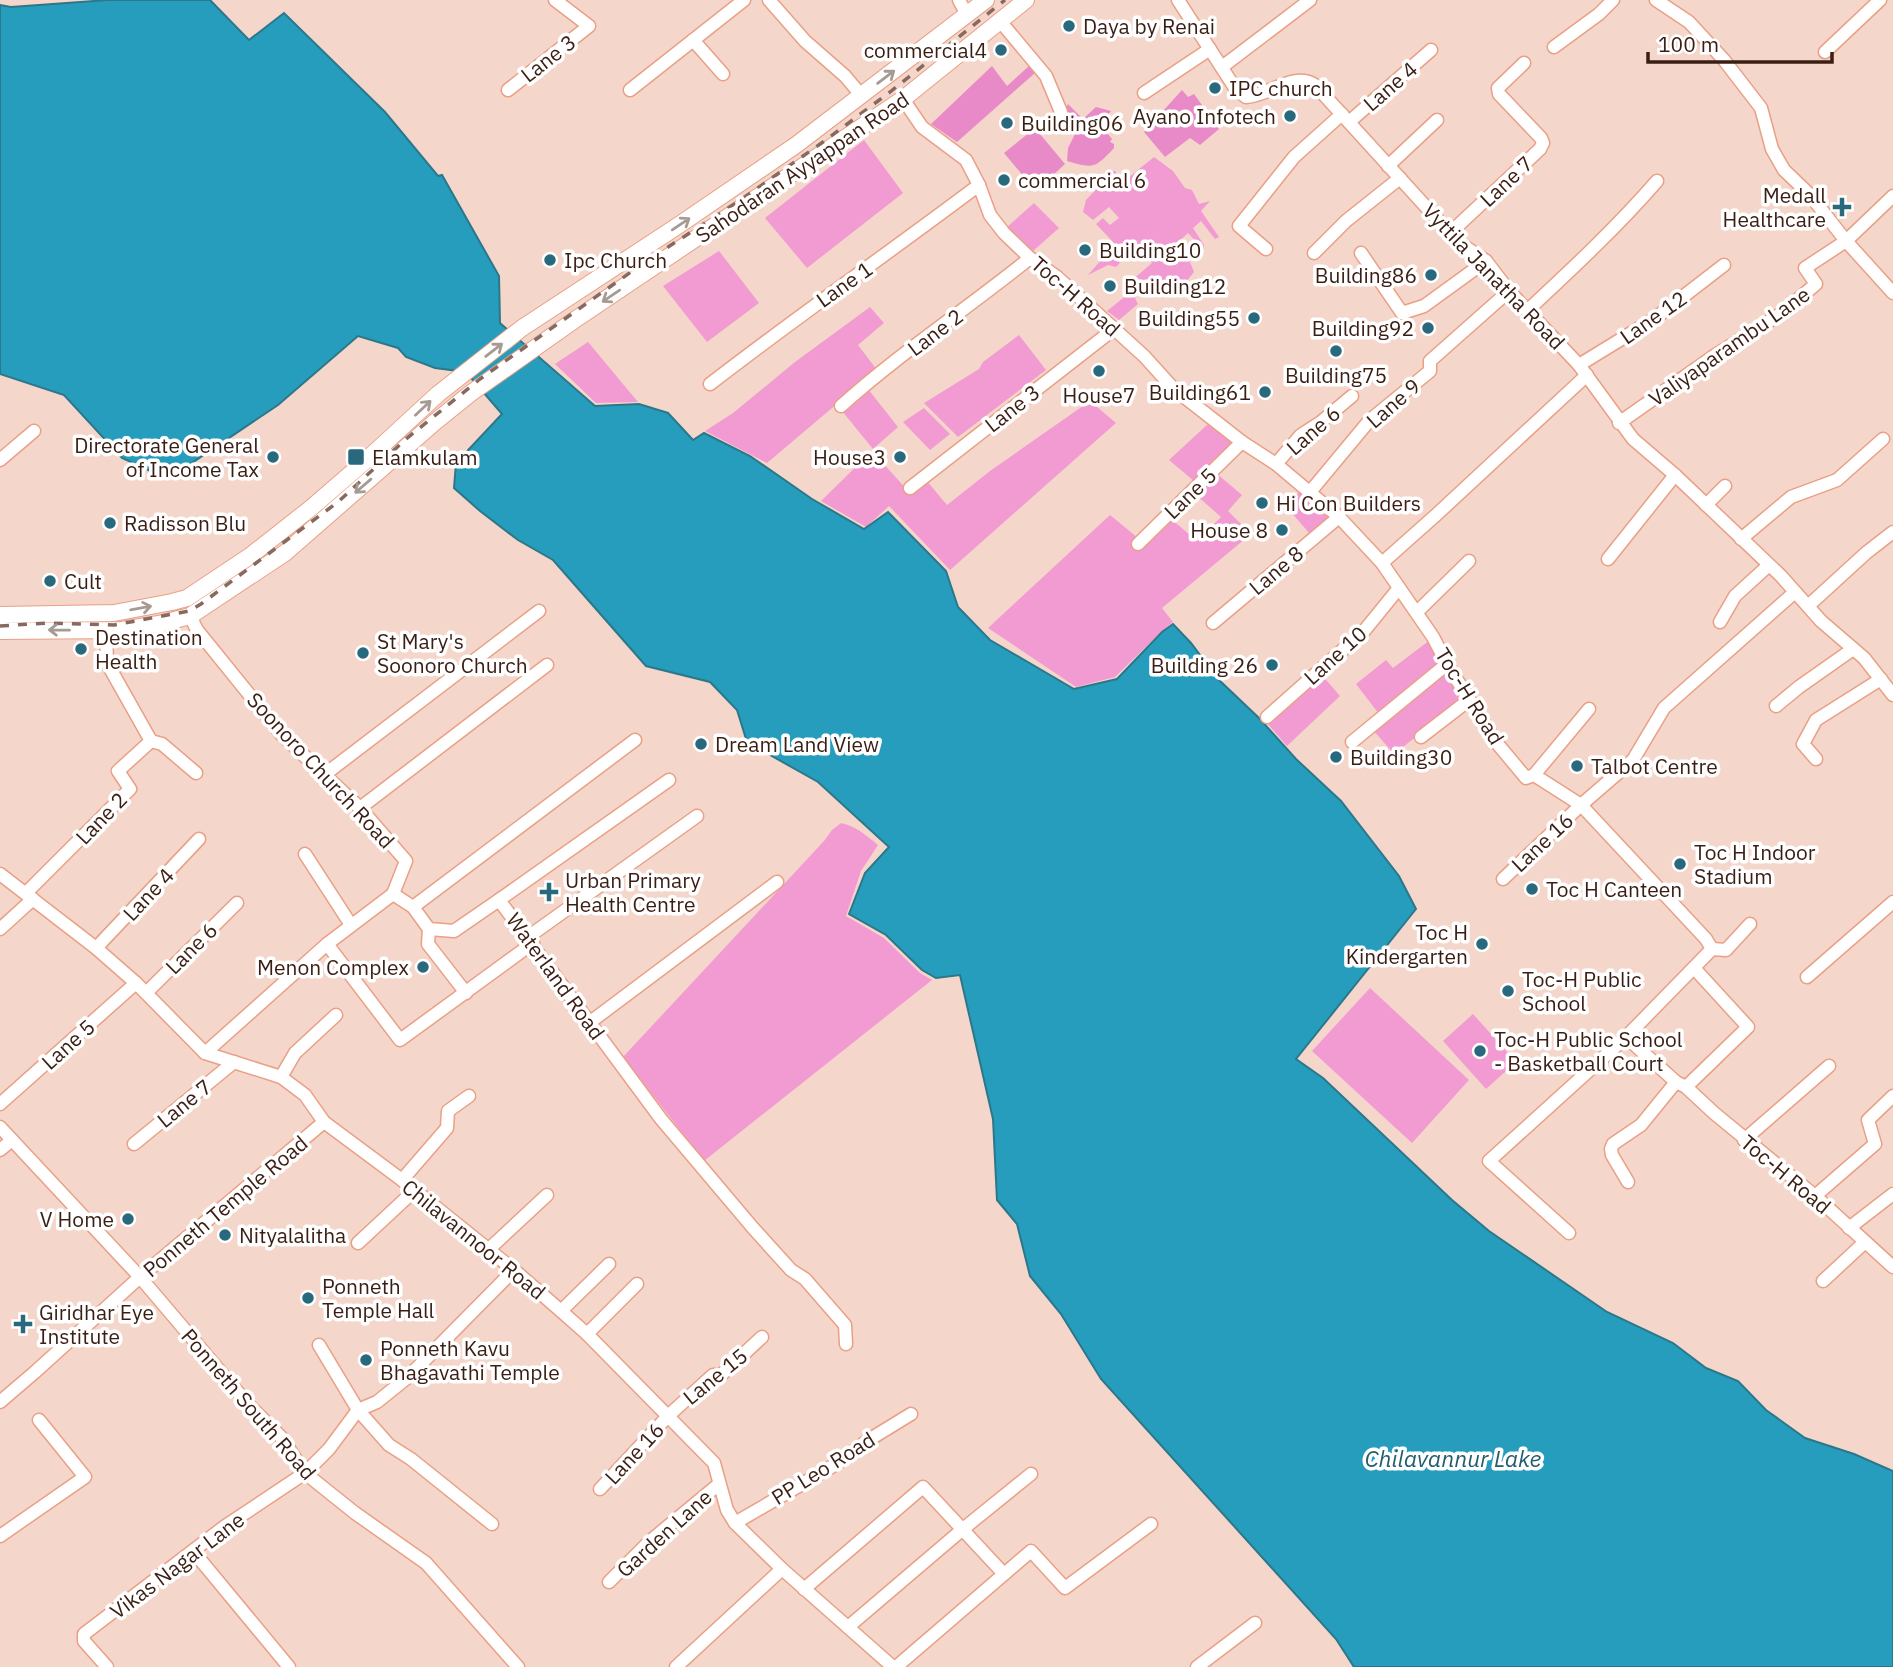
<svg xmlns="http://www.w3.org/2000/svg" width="1893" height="1667" font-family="'IBM Plex Sans',sans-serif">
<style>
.green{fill:#f29bd3}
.forest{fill:#e98ac8}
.water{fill:#269dbd;stroke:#2c778a;stroke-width:2}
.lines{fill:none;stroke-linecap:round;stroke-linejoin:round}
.minor-casing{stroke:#e9a085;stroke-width:15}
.major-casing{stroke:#e9a085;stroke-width:18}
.minor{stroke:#fff;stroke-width:12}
.major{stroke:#fff;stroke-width:16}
.rail{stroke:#87695f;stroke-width:3.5;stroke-dasharray:9 9;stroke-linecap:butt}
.oneway{stroke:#a69a95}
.poi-dot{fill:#29697d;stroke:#fff;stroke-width:2.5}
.labels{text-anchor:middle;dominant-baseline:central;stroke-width:7;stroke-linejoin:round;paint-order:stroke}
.poi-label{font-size:21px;fill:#3a1e14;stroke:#fff;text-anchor:start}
.street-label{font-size:21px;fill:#3a1e14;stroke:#fff}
.water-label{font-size:23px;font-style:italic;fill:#235e70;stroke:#fff}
</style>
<rect width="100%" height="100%" fill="#f5d6cb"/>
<!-- green -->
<g class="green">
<polygon points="864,140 903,193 807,268 765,218"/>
<polygon points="1154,157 1173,171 1185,188 1192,190 1199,204 1210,201 1201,211 1219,237 1215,239 1201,221 1193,228 1204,245 1204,250 1188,233 1175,245 1190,262 1194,272 1185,283 1174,292 1157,275 1135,298 1138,304 1119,320 1107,311 1133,290 1130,285 1131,281 1152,263 1131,244 1116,258 1120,263 1116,267 1108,265 1088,275 1115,244 1096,224 1103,218 1110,225 1119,218 1109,207 1093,220 1083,212 1086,200 1106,179 1108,171 1115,171 1123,182"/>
<polygon points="1034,203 1059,228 1033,251 1006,228"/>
<polygon points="719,251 759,303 707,342 663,286"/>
<polygon points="870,307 884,323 858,345 877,370 767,463 705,431 733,413 795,362"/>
<polygon points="1019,335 1046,370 958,437 924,403 979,369 983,362"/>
<polygon points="588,342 638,402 596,403 555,364"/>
<polygon points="868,389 898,427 873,449 842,411"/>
<polygon points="1090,401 1116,423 950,570 889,506 866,527 821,501 872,451 910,493 926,480 947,505 990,471"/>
<polygon points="924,408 950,434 930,450 903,422"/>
<polygon points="1208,424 1230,439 1231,445 1195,482 1169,460"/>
<polygon points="1216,473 1242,495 1228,511 1251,534 1162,608 1173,622 1162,631 1115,677 1076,687 988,628 1110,515 1138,538 1170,518 1197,541 1221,517 1195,494"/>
<polygon points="1302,490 1330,513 1329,519 1310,534 1285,505"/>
<polygon points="1430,640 1442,663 1379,714 1356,684 1386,660 1393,668"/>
<polygon points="1445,671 1463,700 1394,754 1373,730"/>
<polygon points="1321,674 1340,696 1287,746 1266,722"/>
<path d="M841,823C856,826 867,836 878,845L861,871L846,916L884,938L920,973L932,980L704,1161L623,1057L824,841L832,830Z"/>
<polygon points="1370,988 1469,1080 1412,1143 1312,1051"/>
<polygon points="1473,1014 1516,1062 1486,1089 1443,1041"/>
</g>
<!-- forest -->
<g class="forest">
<polygon points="992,66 1007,86 1029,66 1035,73 957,142 931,124"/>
<polygon points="1182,90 1188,97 1194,94 1219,129 1200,145 1190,138 1165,157 1144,132"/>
<path d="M1068,104L1083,119L1096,107L1111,111L1102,123L1109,128L1107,133L1112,139L1110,142L1114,144V148C1095,168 1094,169 1067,161L1068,148L1076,132L1061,118Z"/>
<polygon points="1035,128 1065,164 1036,191 1004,153"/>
</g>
<!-- water -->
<polygon class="water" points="108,0 210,0 249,40 284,13 385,112 438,176 442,175 499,276 500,323 595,406 639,404 668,413 693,440 704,433 750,456 812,499 864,529 888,512 946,571 958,607 990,640 1074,689 1117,679 1162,632 1173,624 1191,643 1218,679 1259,718 1296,759 1341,801 1399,876 1416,909 1296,1059 1323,1078 1452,1200 1489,1231 1607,1312 1673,1343 1706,1368 1738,1381 1766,1410 1805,1438 1854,1454 1893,1471 1893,1667 1354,1667 1336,1639 1101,1379 1061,1314 1030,1276 1017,1224 997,1200 993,1119 960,975 936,978 922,970 886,935 849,914 865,873 889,847 818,782 747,742 737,710 710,682 646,666 553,560 518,540 480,511 454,488 456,463 502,414 466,372 435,368 406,357 398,348 358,336 278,405 168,479 122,458 64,395 0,374 0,5 11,7"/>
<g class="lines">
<!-- minor casing -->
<g class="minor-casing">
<g id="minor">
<polyline points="769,0 805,41 845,76 861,95"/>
<polyline points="959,0 967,15"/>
<path d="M1178,0L1235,88L1246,97C1269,96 1293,71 1315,85L1458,242L1486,261L1509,291L1579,365L1633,439L1675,475L1781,576L1821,621L1864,658L1893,695"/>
<polyline points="1656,0 1689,22 1724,60 1761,108 1772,149 1784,170 1810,195 1846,241 1893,293"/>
<polyline points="1000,21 1046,76 1061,112"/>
<polyline points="693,40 723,74"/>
<polyline points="1554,47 1599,14 1613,0"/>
<polyline points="1825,52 1880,0"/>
<polyline points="1222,67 1310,0"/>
<polyline points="508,90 589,26 555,0"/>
<polyline points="630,90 744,0"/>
<polyline points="1144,93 1210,49"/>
<polyline points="903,99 922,127 966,160 979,185 990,215 1004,233 1030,258 1057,277 1144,356 1173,388 1242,442 1276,464 1339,517 1382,563 1433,637 1447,664 1496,742 1526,778 1534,775 1581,805 1706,939 1712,949 1626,1037 1676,1082 1686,1087 1714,1113 1815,1196 1893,1267"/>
<polyline points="1349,122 1431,50"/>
<polyline points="1388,166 1437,120"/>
<polyline points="1450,233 1540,149 1543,143 1541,138 1499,94 1498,88 1524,63"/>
<polyline points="1266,249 1239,226 1294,157 1342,114"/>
<polyline points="1314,253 1346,221 1400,178"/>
<polyline points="1361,253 1402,313 1424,306 1486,261"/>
<path d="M1528,310C1573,268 1617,227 1657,181"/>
<polyline points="1579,365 1654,319 1724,265"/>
<path d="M710,384C798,316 890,252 979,185"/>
<path d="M841,406C900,353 968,308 1030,258"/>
<polyline points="1619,423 1717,354 1782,313 1816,284 1805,268 1846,241 1893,196"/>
<polyline points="0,460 34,431"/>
<polyline points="1276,464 1301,435 1321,422 1352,396"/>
<polyline points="910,488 1114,329"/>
<polyline points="1310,492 1369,421 1430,371 1430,361 1509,291"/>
<polyline points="1706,505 1725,486"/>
<polyline points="1741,539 1791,497 1837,480 1883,439"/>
<polyline points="1138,544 1242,442"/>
<polyline points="1608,559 1675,475"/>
<polyline points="1382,563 1436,515 1587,375"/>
<polyline points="1808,606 1866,553 1893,532"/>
<polyline points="1417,612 1469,561"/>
<polyline points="190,616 197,630 282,735 360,808 406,861 393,894"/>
<polyline points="1720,622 1735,596 1769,565"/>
<polyline points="1213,623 1339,517"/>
<polyline points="106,630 107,663 151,741 162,744 196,773"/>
<polyline points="1776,706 1799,687 1853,649"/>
<polyline points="1267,717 1364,631 1399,588"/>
<polyline points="1421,737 1469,700"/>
<polyline points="1352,742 1447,664"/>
<polyline points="1816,759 1803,744 1816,720 1881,679"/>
<polyline points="324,775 539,611"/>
<polyline points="1534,775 1589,709"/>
<polyline points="360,808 547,665"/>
<polyline points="305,854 351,925"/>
<polyline points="0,874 96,948 136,983 205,1053 281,1077 305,1095 324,1122 402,1180 514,1270 561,1311 587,1334 714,1463 727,1510 735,1523 782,1569 893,1667"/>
<polyline points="1503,879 1581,805 1633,760 1664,708 1795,592"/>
<polyline points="26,893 130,789 118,771 151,741"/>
<polyline points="393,894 413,907 429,929 454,931 499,900 661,1119 753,1228 791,1270 805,1279 845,1325 846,1344"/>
<polyline points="499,900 669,780"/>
<polyline points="413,907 635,740"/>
<polyline points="0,929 33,899"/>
<polyline points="429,929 428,944 466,993"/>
<polyline points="528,937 697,816"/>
<polyline points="327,944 400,1040 533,943"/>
<polyline points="96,948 199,839"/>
<polyline points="1712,949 1726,950 1750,924"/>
<polyline points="1807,977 1893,902"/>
<polyline points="146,993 237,903"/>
<polyline points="589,1023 777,882"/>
<polyline points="205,1053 327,944 393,894"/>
<polyline points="281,1077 295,1053 336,1015"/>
<polyline points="1686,1087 1748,1027 1694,968"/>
<polyline points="0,1104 136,983"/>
<polyline points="0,1127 140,1277 247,1403 282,1438 305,1473 355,1513 426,1563 518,1667"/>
<polyline points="1744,1140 1829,1066"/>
<polyline points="134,1144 234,1062"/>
<polyline points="0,1150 12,1140"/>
<polyline points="402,1180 447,1128 448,1111 469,1096"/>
<polyline points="1628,1182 1612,1155 1611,1149 1613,1144 1641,1125 1676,1082"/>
<polyline points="1815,1196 1875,1144 1868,1120 1893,1096"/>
<polyline points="1849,1228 1893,1194"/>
<polyline points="1569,1233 1489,1161 1626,1037"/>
<polyline points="358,1243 415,1190"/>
<polyline points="489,1249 547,1195"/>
<polyline points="1823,1281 1865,1242"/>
<polyline points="561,1311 609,1264"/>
<polyline points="587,1334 637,1284"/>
<polyline points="319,1345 358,1410 389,1445 411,1459 492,1524"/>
<polyline points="0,1402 35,1372 140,1277 324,1122"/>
<polyline points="600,1489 668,1416 713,1375 720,1376 762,1337"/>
<polyline points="735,1523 838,1463 867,1441 911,1414"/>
<polyline points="0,1536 85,1477 39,1420"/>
<polyline points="193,1551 289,1667"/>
<polyline points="609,1582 649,1542 719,1484"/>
<polyline points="804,1589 923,1487 1004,1574"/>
<polyline points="848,1627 963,1529 1031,1474"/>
<polyline points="107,1667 84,1641 84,1634 224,1527 305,1473 329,1449 358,1410 377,1402 408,1377 514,1270"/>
<polyline points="676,1667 782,1569"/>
<polyline points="896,1667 1031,1551 1065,1588 1151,1524"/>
<polyline points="1197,1667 1255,1623"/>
</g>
</g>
<!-- major casing -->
<g class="major-casing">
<g id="major">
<polyline points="0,615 114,613 172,602 187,598 250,556 311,508 363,463 438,394 522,328 679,225 796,145 986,0"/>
<polyline points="0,631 122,630 159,624 190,616 285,553 435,422 471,393 576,319 903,99 1026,0"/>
</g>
</g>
<!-- minor -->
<use href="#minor" class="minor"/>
<!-- major -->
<use href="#major" class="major"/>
<!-- rail -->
<polyline class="rail" points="0,626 47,623 114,625 189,611 201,604 338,502 406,439 480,379 645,262 742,199 823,142 890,92 1005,0"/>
</g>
<!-- one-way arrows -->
<defs><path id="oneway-shaft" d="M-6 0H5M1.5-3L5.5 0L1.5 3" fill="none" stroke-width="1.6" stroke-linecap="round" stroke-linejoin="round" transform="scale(1.75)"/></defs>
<g class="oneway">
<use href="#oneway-shaft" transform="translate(886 77) rotate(-37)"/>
<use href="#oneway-shaft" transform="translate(681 224) rotate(-34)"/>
<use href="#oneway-shaft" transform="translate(611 296) rotate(146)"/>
<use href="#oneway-shaft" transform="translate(494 350) rotate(-38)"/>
<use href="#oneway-shaft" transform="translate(423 408) rotate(-43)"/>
<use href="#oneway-shaft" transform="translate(363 486) rotate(139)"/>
<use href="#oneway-shaft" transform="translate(141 608) rotate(-10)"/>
<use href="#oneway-shaft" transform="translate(59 630) rotate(-179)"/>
</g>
<!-- markers -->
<g class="poi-dot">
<circle cx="1069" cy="26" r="7"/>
<circle cx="1001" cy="50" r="7"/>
<circle cx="1215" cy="88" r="7"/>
<circle cx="1290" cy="116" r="7"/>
<circle cx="1007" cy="123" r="7"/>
<circle cx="1004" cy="180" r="7"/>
<path d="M1838.5 196.5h7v7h7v7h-7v7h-7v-7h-7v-7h7z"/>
<circle cx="1085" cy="250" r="7"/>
<circle cx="550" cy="260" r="7"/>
<circle cx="1431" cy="275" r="7"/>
<circle cx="1110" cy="286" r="7"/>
<circle cx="1254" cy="318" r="7"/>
<circle cx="1428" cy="328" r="7"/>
<circle cx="1336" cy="351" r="7"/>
<circle cx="1099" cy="371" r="7"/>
<circle cx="1265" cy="392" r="7"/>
<circle cx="273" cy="457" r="7"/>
<rect x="347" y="448" width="18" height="18" rx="3.5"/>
<circle cx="900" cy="457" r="7"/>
<circle cx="1262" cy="503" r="7"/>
<circle cx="110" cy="523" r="7"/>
<circle cx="1282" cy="530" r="7"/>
<circle cx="50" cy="581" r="7"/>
<circle cx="81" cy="649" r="7"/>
<circle cx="363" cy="653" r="7"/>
<circle cx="1272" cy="665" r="7"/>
<circle cx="701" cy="744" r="7"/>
<circle cx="1336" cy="757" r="7"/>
<circle cx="1577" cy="766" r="7"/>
<circle cx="1680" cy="864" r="7"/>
<circle cx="1532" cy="889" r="7"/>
<path d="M545.5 881.5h7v7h7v7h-7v7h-7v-7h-7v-7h7z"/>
<circle cx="1482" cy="944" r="7"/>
<circle cx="423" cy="967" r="7"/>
<circle cx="1508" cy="991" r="7"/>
<circle cx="1480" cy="1051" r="7"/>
<circle cx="128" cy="1219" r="7"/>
<circle cx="225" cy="1235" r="7"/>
<circle cx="308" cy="1298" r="7"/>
<path d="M19.5 1313.5h7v7h7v7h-7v7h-7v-7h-7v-7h7z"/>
<circle cx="366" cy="1360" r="7"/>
</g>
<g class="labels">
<!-- poi labels -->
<g class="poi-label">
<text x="1083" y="26">Daya by Renai</text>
<text x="987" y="50" text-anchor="end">commercial4</text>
<text x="1229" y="88">IPC church</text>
<text x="1276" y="116" text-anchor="end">Ayano Infotech</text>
<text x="1021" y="123">Building06</text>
<text x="1018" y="180">commercial 6</text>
<text x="1826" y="195" text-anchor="end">Medall<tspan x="1826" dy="24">Healthcare</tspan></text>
<text x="1099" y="250">Building10</text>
<text x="564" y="260">Ipc Church</text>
<text x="1417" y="275" text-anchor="end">Building86</text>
<text x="1124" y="286">Building12</text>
<text x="1240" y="318" text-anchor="end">Building55</text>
<text x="1414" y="328" text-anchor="end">Building92</text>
<text x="1336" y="375" text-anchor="middle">Building75</text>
<text x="1251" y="392" text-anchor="end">Building61</text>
<text x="1099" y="395" text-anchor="middle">House7</text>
<text x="259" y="445" text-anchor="end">Directorate General<tspan x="259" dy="24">of Income Tax</tspan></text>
<text x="372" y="457">Elamkulam</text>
<text x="886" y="457" text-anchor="end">House3</text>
<text x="1276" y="503">Hi Con Builders</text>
<text x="124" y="523">Radisson Blu</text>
<text x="1268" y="530" text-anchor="end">House 8</text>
<text x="64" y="581">Cult</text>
<text x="95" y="637">Destination<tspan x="95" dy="24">Health</tspan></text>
<text x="377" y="641">St Mary's<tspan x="377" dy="24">Soonoro Church</tspan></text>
<text x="1258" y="665" text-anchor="end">Building 26</text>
<text x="715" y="744">Dream Land View</text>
<text x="1350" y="757">Building30</text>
<text x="1591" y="766">Talbot Centre</text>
<text x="1694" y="852">Toc H Indoor<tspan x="1694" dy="24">Stadium</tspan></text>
<text x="565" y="880">Urban Primary<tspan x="565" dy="24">Health Centre</tspan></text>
<text x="1546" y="889">Toc H Canteen</text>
<text x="1468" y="932" text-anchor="end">Toc H<tspan x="1468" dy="24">Kindergarten</tspan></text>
<text x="409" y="967" text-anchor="end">Menon Complex</text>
<text x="1522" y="979">Toc-H Public<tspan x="1522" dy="24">School</tspan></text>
<text x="1494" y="1039">Toc-H Public School<tspan x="1494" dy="24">- Basketball Court</tspan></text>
<text x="114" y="1219" text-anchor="end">V Home</text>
<text x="239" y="1235">Nityalalitha</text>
<text x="322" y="1286">Ponneth<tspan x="322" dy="24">Temple Hall</tspan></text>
<text x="39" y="1312">Giridhar Eye<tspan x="39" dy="24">Institute</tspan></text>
<text x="380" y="1348">Ponneth Kavu<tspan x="380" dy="24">Bhagavathi Temple</tspan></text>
</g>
<!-- street labels -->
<g class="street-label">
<text transform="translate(548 58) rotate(-38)">Lane 3</text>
<text transform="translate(1390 86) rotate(-41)">Lane 4</text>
<text transform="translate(802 167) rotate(-34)">Sahodaran Ayyappan Road</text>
<text transform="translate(1506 181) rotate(-43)">Lane 7</text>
<text transform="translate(1494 276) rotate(46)">Vyttila Janatha Road</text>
<text transform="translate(844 284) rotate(-35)">Lane 1</text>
<text transform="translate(1076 296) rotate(41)">Toc-H Road</text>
<text transform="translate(1653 317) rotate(-35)">Lane 12</text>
<text transform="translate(935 332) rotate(-37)">Lane 2</text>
<text transform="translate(1729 346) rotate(-35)">Valiyaparambu Lane</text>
<text transform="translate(1393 403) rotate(-41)">Lane 9</text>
<text transform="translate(1012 408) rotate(-38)">Lane 3</text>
<text transform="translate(1313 430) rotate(-41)">Lane 6</text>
<text transform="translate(1190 493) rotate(-44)">Lane 5</text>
<text transform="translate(1276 570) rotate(-40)">Lane 8</text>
<text transform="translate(1335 655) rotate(-42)">Lane 10</text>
<text transform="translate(1470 696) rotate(58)">Toc-H Road</text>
<text transform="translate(321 770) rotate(47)">Soonoro Church Road</text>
<text transform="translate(101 818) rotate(-46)">Lane 2</text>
<text transform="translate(1542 842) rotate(-43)">Lane 16</text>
<text transform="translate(148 894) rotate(-47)">Lane 4</text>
<text transform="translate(191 948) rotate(-45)">Lane 6</text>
<text transform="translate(556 976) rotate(54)">Waterland Road</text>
<text transform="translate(68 1044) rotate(-42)">Lane 5</text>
<text transform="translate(184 1103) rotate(-39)">Lane 7</text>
<text transform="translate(1786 1174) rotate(40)">Toc-H Road</text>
<text transform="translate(225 1206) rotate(-40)">Ponneth Temple Road</text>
<text transform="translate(474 1239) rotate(39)">Chilavannoor Road</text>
<text transform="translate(715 1376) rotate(-39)">Lane 15</text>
<text transform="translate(249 1404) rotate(49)">Ponneth South Road</text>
<text transform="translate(634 1453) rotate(-47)">Lane 16</text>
<text transform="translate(823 1468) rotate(-32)">PP Leo Road</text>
<text transform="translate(664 1533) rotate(-42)">Garden Lane</text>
<text transform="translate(177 1565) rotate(-37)">Vikas Nagar Lane</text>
</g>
<!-- water labels -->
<g class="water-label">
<text x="1453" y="1458">Chilavannur Lake</text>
</g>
</g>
<!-- scale -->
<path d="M1648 52v10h184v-10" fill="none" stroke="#3a1e14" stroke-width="3.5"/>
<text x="1658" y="52" font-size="21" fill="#3a1e14" stroke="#ffffff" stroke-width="5" paint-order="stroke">100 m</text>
</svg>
